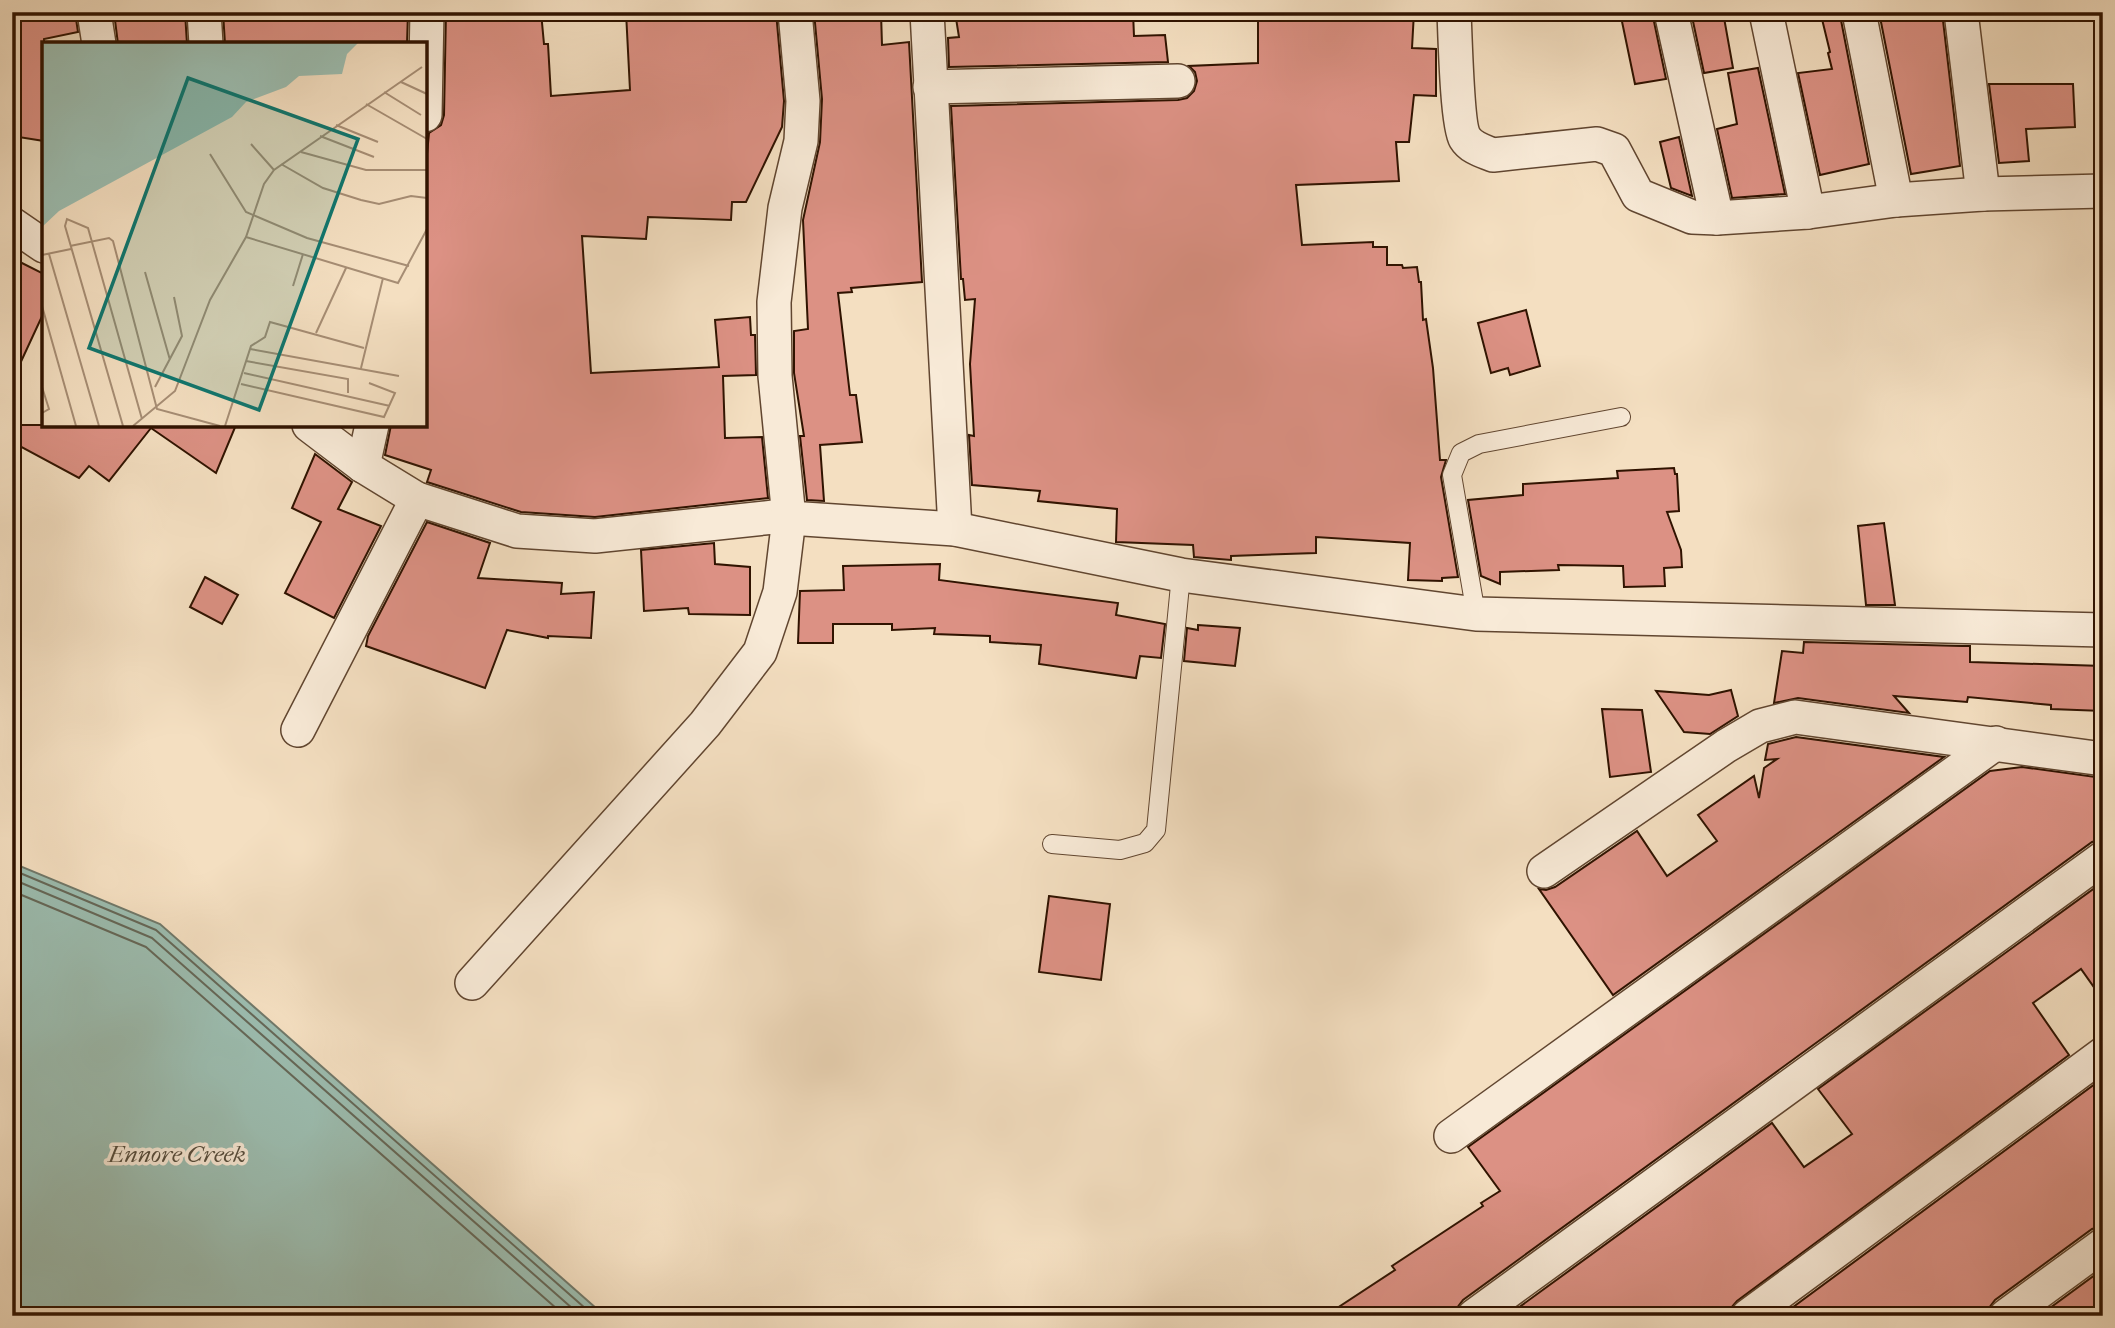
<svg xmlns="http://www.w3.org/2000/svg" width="2115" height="1328" font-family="'IM FELL French Canon',serif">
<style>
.water{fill:#9cbdb0;stroke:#71796a;stroke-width:2}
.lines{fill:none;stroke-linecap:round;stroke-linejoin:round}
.shore{stroke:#666858;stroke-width:2}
.building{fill:#dc9184;stroke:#301300;stroke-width:2}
.service-casing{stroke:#614630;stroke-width:20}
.minor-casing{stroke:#614630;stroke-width:36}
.service{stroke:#f8ead7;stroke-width:18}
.minor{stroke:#f8ead7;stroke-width:33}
.labels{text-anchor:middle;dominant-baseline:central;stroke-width:7;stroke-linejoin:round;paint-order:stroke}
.water-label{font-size:24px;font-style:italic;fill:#564e3e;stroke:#f8ead7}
.inset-road{fill:none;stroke:#a68d74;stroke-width:2}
.view{fill:#0f766e;fill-opacity:0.15;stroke:#0f766e;stroke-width:3.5}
.inset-edge{fill:none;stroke:#301300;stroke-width:3.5}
</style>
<rect width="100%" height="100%" fill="#f4dfc1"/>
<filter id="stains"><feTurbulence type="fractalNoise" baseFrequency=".00286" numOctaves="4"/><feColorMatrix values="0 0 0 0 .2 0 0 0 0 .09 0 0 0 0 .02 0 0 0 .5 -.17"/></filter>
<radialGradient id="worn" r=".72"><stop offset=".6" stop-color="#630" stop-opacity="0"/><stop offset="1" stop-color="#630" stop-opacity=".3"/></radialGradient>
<!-- water -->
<polygon class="water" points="12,858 22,867 160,924 605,1316 12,1316"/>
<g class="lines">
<!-- shore -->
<g class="shore">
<polyline points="12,867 20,873 156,930 594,1316"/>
<polyline points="12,879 152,938 581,1316"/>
<polyline points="12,891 146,947 565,1316"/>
</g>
</g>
<!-- building -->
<g class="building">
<polygon points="12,12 75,12 78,32 44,39 44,141 12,136"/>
<polygon points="114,12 185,12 187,44 118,44"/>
<polygon points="223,12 408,12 407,44 225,44"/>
<polygon points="446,12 541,12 544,44 548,44 551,96 630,90 626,12 776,12 784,101 782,127 746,202 732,202 731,220 648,217 646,239 582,236 591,373 719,367 715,320 750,317 751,335 755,335 756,375 723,376 725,438 762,437 768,498 595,517 521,512 427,482 431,470 385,455 391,425 425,425 425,175 429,133 441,125 444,115"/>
<polygon points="814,12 835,12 835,14 881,13 882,45 909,42 922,282 851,288 852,292 838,293 850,395 856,395 862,442 820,445 824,501 807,500 800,436 804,436 794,373 794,331 808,329 803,220 820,142 822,99"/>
<polygon points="955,12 1133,12 1134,36 1165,35 1168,62 949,67 948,38 959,37"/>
<polygon points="1258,12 1414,12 1412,48 1436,49 1436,96 1414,95 1409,142 1396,142 1399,181 1296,185 1302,245 1373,242 1373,247 1387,247 1387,265 1402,265 1403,268 1417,267 1419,282 1421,282 1423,320 1426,319 1433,368 1440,460 1446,460 1441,477 1458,577 1442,578 1442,581 1408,580 1410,543 1316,537 1316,553 1231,556 1231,560 1194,557 1193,545 1116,542 1117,509 1038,501 1040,491 972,485 969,435 974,436 970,364 975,299 965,300 963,279 961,279 951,106 1178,100 1187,98 1194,91 1197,81 1195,72 1189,66 1258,63"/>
<polygon points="1620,12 1652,12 1666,79 1635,84"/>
<polygon points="1691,12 1723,12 1733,68 1704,73"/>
<polygon points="1879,12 1942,12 1960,166 1911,174"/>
<polygon points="1840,15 1869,164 1820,175 1798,73 1832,69 1828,53 1830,52 1822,19"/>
<polygon points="1758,68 1785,194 1732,198 1717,129 1737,124 1728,73"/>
<polygon points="1989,84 2073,84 2075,127 2026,129 2029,161 1999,163"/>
<polygon points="1679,137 1692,196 1671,188 1660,142"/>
<polygon points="12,258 44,274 44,312 12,381"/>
<polygon points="1526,310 1540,366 1510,375 1508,368 1491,373 1478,323"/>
<polygon points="12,425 236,425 216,473 151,428 109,481 89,466 79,478 12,442"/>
<polygon points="315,454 352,482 338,509 381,526 334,618 285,593 321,522 292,508"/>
<polygon points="1674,468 1675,474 1677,474 1679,511 1667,512 1681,550 1682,567 1664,568 1665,586 1624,587 1623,566 1558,565 1559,570 1500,572 1500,584 1481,576 1468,500 1523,495 1523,484 1618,478 1617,471"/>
<polygon points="427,522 490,543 478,578 562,583 561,594 594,592 591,638 548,636 548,638 507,630 485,688 366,646 368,636"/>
<polygon points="1884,523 1895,605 1866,605 1858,526"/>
<polygon points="714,543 715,564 750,567 750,615 689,614 688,608 644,611 641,550"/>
<polygon points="940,564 939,580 1118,603 1116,615 1165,624 1161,658 1140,656 1136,678 1039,664 1041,645 990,642 990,636 934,634 935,628 892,630 892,624 833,624 833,643 798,643 800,591 844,590 843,566"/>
<polygon points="205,577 238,595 222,624 190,607"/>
<polygon points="1198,625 1240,628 1235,666 1184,661 1187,628 1198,630"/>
<polygon points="1804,642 1962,646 1970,646 1970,662 2103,666 2103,711 2051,709 2051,705 1968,697 1967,702 1894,696 1909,713 1798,698 1774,703 1782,651 1803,653"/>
<polygon points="1731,690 1738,716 1710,734 1684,732 1656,691 1709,695"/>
<polygon points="1602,709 1642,710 1651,772 1610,777"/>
<polygon points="1796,737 1944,757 1613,995 1539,889 1546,890 1555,887 1637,831 1667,876 1717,841 1698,815 1754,776 1759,798 1764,768 1777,759 1765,760 1768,744"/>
<polygon points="2022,767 2103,778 2103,839 2092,842 1463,1300 1457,1308 1455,1316 1325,1316 1395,1270 1392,1266 1483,1206 1481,1203 1500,1191 1468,1147 1990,771"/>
<polygon points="2103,882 2103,1000 2081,969 2033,1003 2069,1055 1737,1301 1731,1308 1729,1316 1507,1316 1772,1123 1804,1167 1852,1134 1818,1089"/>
<polygon points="1049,896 1110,904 1101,980 1039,972"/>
<polygon points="2103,1078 2103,1226 2092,1229 1995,1300 1989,1308 1987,1316 1781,1316"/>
<polygon points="2103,1269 2103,1316 2039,1316"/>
</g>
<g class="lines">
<!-- service casing -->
<g class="service-casing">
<g id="service">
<polyline points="1476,614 1452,475 1461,453 1479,444 1621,417"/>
<polyline points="1052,844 1120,850 1145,843 1156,830 1181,575"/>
</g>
</g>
<!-- minor casing -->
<g class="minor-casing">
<g id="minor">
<polyline points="94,12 99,44"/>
<polyline points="204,12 206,44"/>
<polyline points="927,12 955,529"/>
<path d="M1454,12C1455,33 1457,125 1465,138C1471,148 1483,151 1493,155L1597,144L1614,150L1638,195L1692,217L1717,218L1808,212L1896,200L1983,194L2103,191"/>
<polyline points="1671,12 1717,218"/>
<polyline points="1766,12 1808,212"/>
<polyline points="1859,12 1896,200"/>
<polyline points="1961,12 1983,194"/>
<polyline points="930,87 1178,81"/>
<polyline points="425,115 427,12"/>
<polyline points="12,224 44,246"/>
<polyline points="309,425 363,466 417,499 517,531 595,536 774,517 789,518 955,529 1181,575 1476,614 2103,630"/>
<polyline points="363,466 372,425"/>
<polyline points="298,730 417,499"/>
<polyline points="1544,871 1726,746 1760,726 1795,717 2103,759"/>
<polyline points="472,983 705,724 760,652 780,592 789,518 775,376 774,302 785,208 801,141 803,101 795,12"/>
<polyline points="1451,1136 1996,743"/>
<polyline points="1474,1316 2103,858"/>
<polyline points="1748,1316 2103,1054"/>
<polyline points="2006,1316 2103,1245"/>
</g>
</g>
<!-- service -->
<use href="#service" class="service"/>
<!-- minor -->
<use href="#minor" class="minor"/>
</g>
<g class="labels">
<!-- water labels -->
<g class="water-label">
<text x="177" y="1154">Ennore Creek</text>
</g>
</g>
<!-- overview -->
<g transform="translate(42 42)">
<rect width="385" height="385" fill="#f4dfc1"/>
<path d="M0,1H316L305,12L300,32L257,34L244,45L204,60L190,75L17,169L0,185Z" fill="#9cbdb0"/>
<path class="inset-road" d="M359,40L385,52M342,50L379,73M324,62L385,97M294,83L336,100M278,94L332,115M209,102L232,128M259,110L324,128H385M168,112L204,170L265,196L367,224M239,122L281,146L319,158L337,162L369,154L385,156M204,195L356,241L385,187M28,204L67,196L71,199L115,367L178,384M7,212L57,384M0,213L29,207M103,230L128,318M251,244L261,212M0,264L34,384M274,291L304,226M208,307L357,334M204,319L306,337V351M319,326L341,236M202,331L348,364M199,342L342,375L353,351L327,341M0,345L7,367L0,371M113,345L140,294L132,255M81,384L23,184L25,177L46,186L100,377M91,384L133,349L168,258L204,195L222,142L232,128L380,25M183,384L209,304L223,295L228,280L322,306"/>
<path class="view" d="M146,36L316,97L217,368L47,306Z"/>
<rect width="385" height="385" class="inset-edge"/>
</g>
<!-- margin -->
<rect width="2115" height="1328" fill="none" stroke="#f4dfc1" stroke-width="42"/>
<rect x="14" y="14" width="2087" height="1300" fill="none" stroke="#301300" stroke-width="3.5"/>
<rect x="21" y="21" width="2073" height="1286" fill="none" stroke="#301300" stroke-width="2"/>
<rect width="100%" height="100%" filter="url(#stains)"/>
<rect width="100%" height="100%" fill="url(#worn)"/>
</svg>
